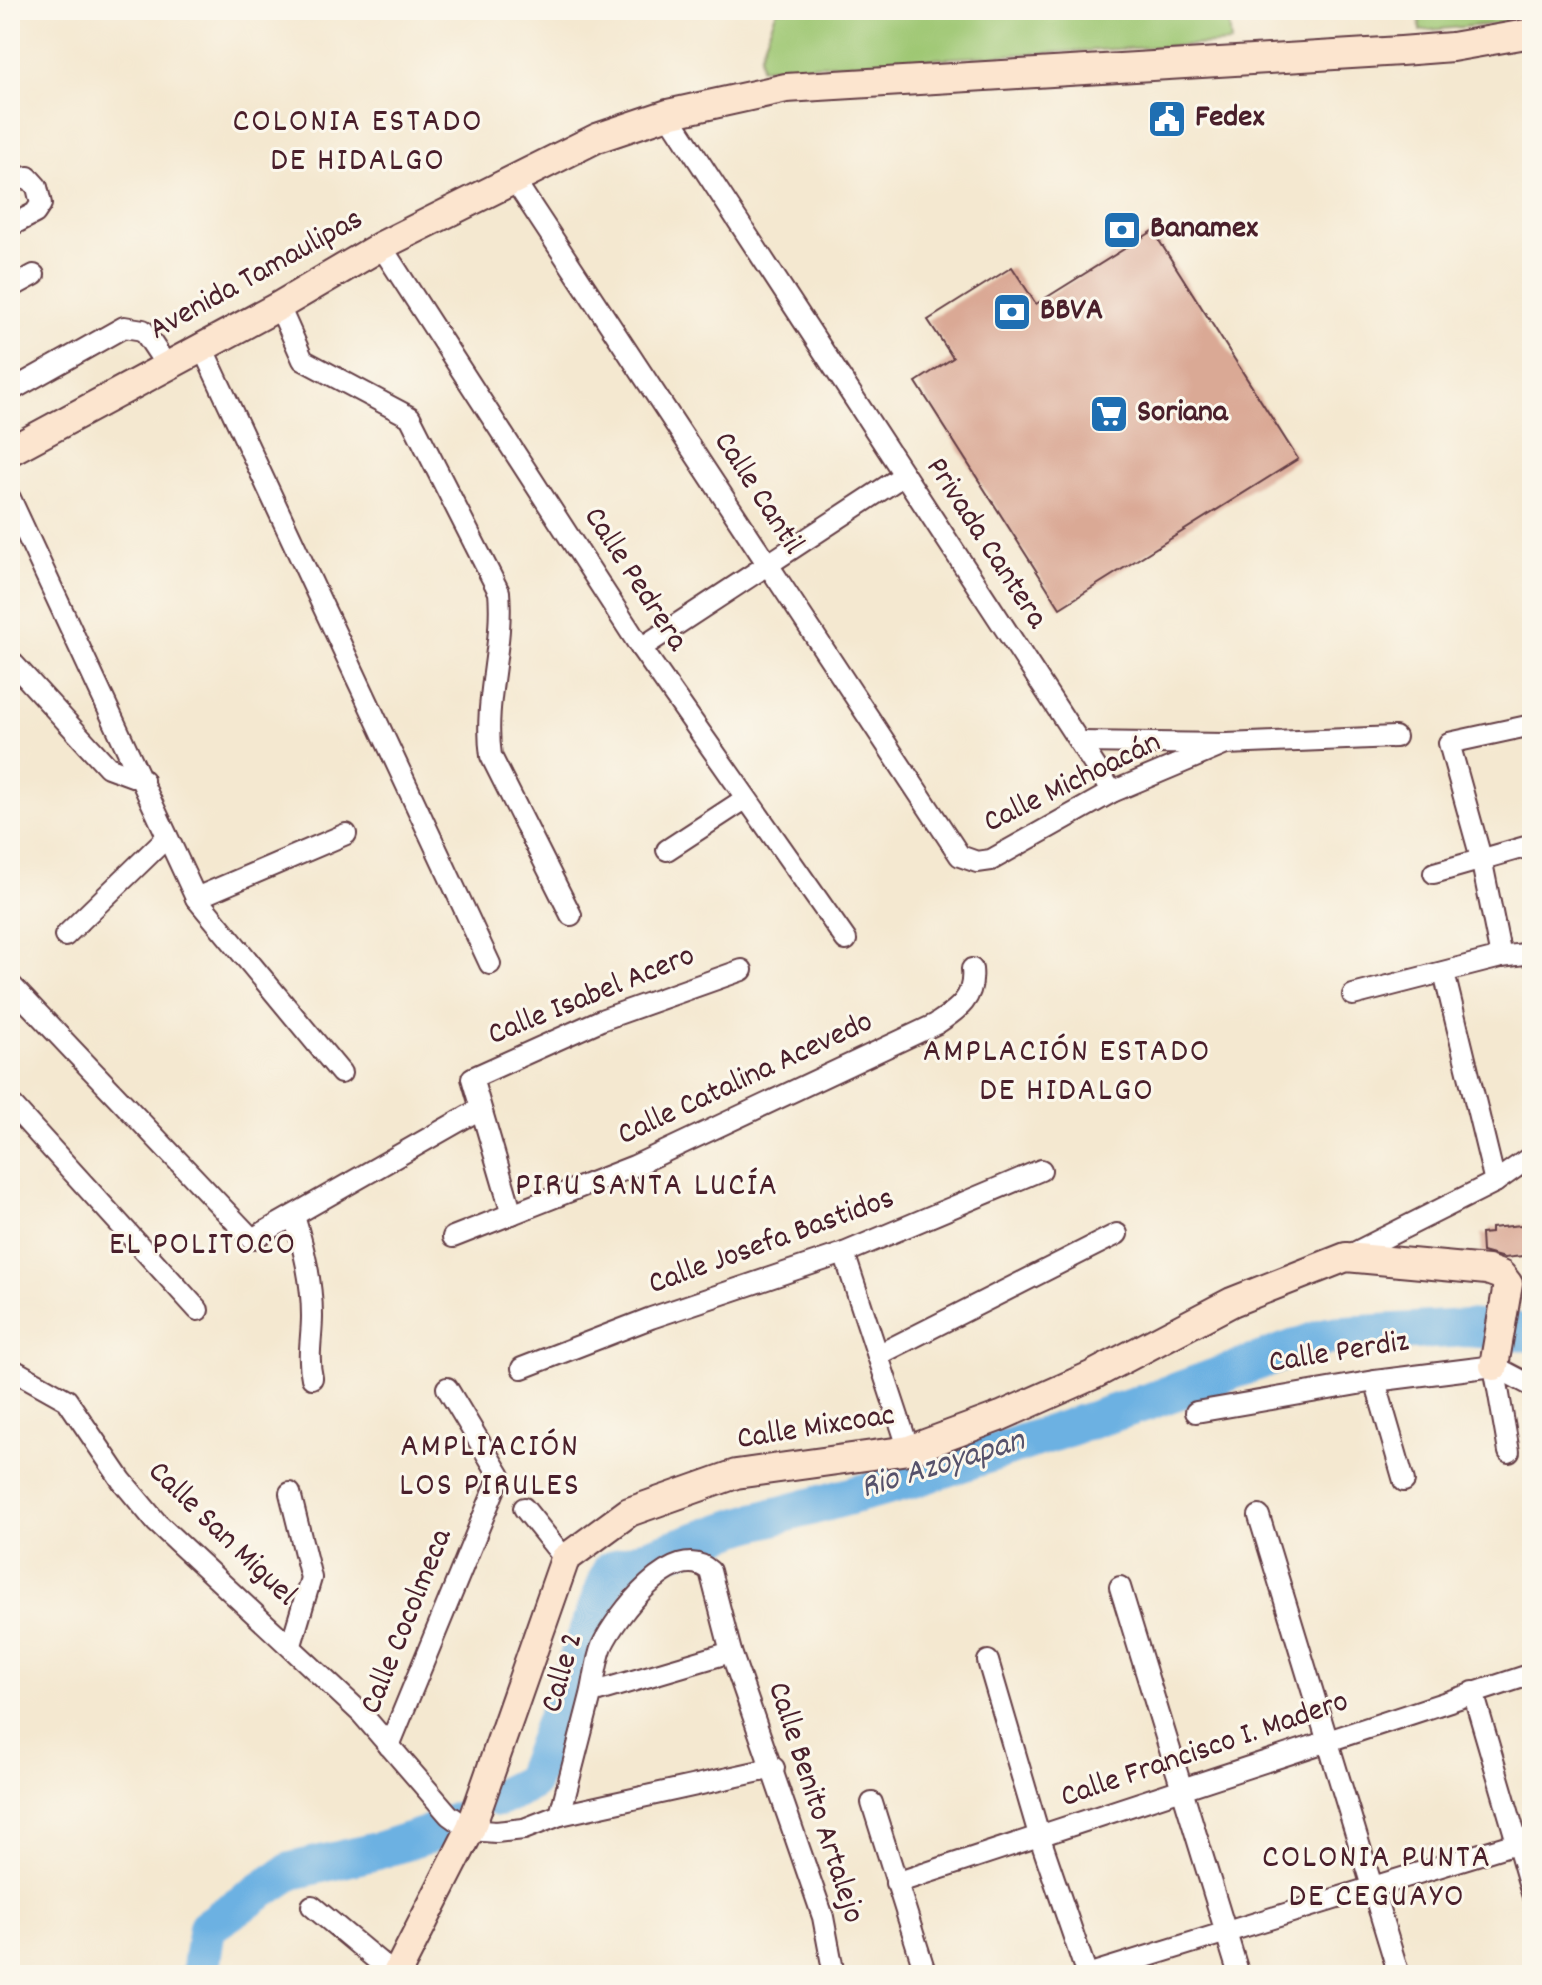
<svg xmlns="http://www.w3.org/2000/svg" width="1542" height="1985" font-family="Dekko,sans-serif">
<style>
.green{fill:#9fc773;stroke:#74734f;stroke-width:2}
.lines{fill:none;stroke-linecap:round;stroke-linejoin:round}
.river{stroke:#6cb1e2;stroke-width:38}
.building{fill:#daa995}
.street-casing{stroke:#643d44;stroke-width:24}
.secondary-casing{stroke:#643d44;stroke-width:32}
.street{stroke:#fff;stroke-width:20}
.secondary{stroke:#fce5cf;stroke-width:28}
.labels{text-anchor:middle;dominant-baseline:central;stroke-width:6;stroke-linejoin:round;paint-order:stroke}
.poi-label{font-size:32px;font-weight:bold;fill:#4a1f2b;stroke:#fbf7ec;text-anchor:start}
.street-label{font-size:32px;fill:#4a1f2b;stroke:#fbf7ec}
.neighbourhood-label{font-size:34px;letter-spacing:2px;fill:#4a1f2b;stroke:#fbf7ec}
.water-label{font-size:34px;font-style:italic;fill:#56526b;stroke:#fbf7ec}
</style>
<rect width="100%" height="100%" fill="#fbf7ec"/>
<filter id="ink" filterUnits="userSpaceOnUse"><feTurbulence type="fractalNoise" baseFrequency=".0125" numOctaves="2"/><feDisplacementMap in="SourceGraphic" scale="16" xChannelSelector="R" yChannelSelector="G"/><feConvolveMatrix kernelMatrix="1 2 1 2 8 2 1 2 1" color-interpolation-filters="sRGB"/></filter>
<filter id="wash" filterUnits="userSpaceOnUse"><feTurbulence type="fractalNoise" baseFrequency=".006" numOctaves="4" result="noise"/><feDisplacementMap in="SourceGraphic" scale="32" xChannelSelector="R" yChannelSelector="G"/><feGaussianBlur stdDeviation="1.8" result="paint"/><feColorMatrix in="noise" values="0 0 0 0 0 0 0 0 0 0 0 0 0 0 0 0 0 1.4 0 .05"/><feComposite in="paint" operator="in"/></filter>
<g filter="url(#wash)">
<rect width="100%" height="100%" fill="#f4e8d0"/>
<!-- green -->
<g class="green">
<polygon points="777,10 1228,10 1231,43 761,68 760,56"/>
<polygon points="1419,10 1532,10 1532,14 1495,24 1420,31"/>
</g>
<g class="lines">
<!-- river -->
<g class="river">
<polyline points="499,1798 531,1782 611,1570 743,1525 910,1480 1147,1402 1328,1336 1466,1328 1532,1333"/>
<polyline points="200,1975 207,1927 291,1871 377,1851 427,1835 455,1821"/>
</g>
</g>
<g id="blocks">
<!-- building -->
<g class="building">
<polygon points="1153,231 1298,459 1060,608 916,382 953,358 928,320 1012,267 1036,304"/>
<polygon points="1532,1224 1532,1255 1504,1258 1482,1252 1481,1234 1491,1233 1491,1228"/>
</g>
</g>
</g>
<g filter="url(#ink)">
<use href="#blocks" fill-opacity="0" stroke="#643d44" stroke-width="2"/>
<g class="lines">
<!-- street casing -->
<g class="street-casing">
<g id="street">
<polyline points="668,114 1112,792"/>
<polyline points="513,178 960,856 977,862 991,860 1112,792 1226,744"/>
<polyline points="10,181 28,177 37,187 41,204 35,213 10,226"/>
<polyline points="381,246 641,648 846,940"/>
<polyline points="10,288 34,275"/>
<path d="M279,306L303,360L410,417L499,592C504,647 483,701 491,756L571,915"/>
<polyline points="202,347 490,964"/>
<polyline points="10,391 124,327 143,330 167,366"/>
<polyline points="10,498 196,898 341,1073"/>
<polyline points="641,648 904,475"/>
<polyline points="10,660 108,767 143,780"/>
<polyline points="1080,742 1226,744 1395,737"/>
<polyline points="667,850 745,799"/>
<polyline points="1434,873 1532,845"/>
<polyline points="196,898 346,834"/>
<polyline points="65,936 167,837"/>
<polyline points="1501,957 1481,858 1449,743 1532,725"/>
<polyline points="1444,973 1495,1182"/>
<polyline points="10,984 252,1239 480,1109"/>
<polyline points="1353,995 1501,957 1532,953"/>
<polyline points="10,1103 198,1310"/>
<polyline points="512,1214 472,1078 601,1020 742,970"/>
<path d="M294,1216C304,1249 312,1281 312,1316C312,1338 307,1356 312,1378"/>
<path d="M453,1237L634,1166L936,1024C959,1009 975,998 972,969"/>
<polyline points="844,1253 909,1450"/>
<polyline points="1346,1257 1495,1182 1532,1156"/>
<polyline points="878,1355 1117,1234"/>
<polyline points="1494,1366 1509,1452"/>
<path d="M10,1368L67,1400L122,1481L157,1523L361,1713L449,1815L470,1830L496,1832L524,1829L560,1815C570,1775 581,1735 591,1695C595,1679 596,1661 602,1646C616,1616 675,1538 710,1571L731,1652L823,1917L834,1975"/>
<polyline points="522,1368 651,1318 844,1253 1041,1170"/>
<polyline points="1375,1381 1404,1481"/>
<polyline points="1196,1412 1375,1381 1494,1366 1532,1386"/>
<polyline points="290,1493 311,1578 291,1645"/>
<polyline points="524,1508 565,1559"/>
<polyline points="1259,1516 1399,1975"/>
<polyline points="1120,1587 1239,1975"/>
<polyline points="988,1661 1040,1838 1087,1975"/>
<polyline points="1473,1692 1532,1893"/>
<polyline points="592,1693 731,1652"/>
<polyline points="389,1746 500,1476 447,1388"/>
<polyline points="872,1803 926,1975"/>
<polyline points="560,1815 774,1768"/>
<polyline points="896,1883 1532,1674"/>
<polyline points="312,1906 395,1975"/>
<polyline points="1087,1975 1516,1843"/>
</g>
</g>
<!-- secondary casing -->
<g class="secondary-casing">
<g id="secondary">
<polyline points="10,451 279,306 381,246 597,138 668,114 786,88 1401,51 1452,47 1532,33"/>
<polyline points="396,1975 470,1830 565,1559 629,1512 736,1474 909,1450 1001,1416 1093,1375 1232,1302 1346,1257 1487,1270 1501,1275 1508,1284 1494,1366"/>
</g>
</g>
<!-- street -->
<use href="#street" class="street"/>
<!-- secondary -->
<use href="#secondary" class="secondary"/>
</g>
</g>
<!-- icons -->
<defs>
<g id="civic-square" transform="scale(2)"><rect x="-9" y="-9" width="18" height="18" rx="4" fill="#1f6fb2" stroke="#fbf7ec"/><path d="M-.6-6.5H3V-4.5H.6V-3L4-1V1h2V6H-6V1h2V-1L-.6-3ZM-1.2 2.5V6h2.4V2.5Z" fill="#fff"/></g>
<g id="bank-square" transform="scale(2)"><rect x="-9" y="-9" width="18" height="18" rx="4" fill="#1f6fb2" stroke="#fbf7ec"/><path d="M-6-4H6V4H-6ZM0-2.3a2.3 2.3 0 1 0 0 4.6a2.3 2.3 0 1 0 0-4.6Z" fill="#fff"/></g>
<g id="supermarket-square" transform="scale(2)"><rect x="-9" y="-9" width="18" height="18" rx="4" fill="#1f6fb2" stroke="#fbf7ec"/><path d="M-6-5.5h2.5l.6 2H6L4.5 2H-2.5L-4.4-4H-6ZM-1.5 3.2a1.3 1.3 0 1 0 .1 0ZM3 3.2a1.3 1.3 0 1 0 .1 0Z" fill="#fff"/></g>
</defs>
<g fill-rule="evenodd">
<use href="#civic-square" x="1167" y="119"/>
<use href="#bank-square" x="1122" y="230"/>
<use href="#bank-square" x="1012" y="312"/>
<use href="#supermarket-square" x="1109" y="414"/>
</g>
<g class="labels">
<!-- poi labels -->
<g class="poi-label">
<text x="1195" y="119">Fedex</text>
<text x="1150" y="230">Banamex</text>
<text x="1040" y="312">BBVA</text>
<text x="1137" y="414">Soriana</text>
</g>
<!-- street labels -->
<g class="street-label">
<text transform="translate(257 276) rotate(-29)">Avenida Tamaulipas</text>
<text transform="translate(757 494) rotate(57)">Calle Cantil</text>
<text transform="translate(985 544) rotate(57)">Privada Cantera</text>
<text transform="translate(634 580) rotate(57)">Calle Pedrera</text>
<text transform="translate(1073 784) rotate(-26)">Calle Michoacán</text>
<text transform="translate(592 997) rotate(-22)">Calle Isabel Acero</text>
<text transform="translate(746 1080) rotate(-25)">Calle Catalina Acevedo</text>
<text transform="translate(772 1243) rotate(-20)">Calle Josefa Bastidos</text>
<text transform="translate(1339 1354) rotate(-9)">Calle Perdiz</text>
<text transform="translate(816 1429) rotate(-9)">Calle Mixcoac</text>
<text transform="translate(221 1535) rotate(44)">Calle San Miguel</text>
<text transform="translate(408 1622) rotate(-68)">Calle Cocolmeca</text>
<text transform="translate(564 1673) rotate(-74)">Calle 2</text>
<text transform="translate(1205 1751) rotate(-19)">Calle Francisco I. Madero</text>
<text transform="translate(814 1803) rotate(72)">Calle Benito Artalejo</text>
</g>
<!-- neighbourhood labels -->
<g class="neighbourhood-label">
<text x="358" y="123">COLONIA ESTADO<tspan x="358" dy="39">DE HIDALGO</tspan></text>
<text x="1067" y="1053">AMPLACIÓN ESTADO<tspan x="1067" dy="39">DE HIDALGO</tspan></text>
<text x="647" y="1187">PIRU SANTA LUCÍA</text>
<text x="203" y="1246">EL POLITOCO</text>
<text x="490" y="1448">AMPLIACIÓN<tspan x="490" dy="39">LOS PIRULES</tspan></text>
<text x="1377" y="1859">COLONIA PUNTA<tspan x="1377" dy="39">DE CEGUAYO</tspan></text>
</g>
<!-- water labels -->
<g class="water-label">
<text transform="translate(943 1466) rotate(-17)">Rio Azoyapan</text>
</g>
</g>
<!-- margin -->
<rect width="1542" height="1985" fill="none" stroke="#fbf7ec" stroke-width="40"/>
</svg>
